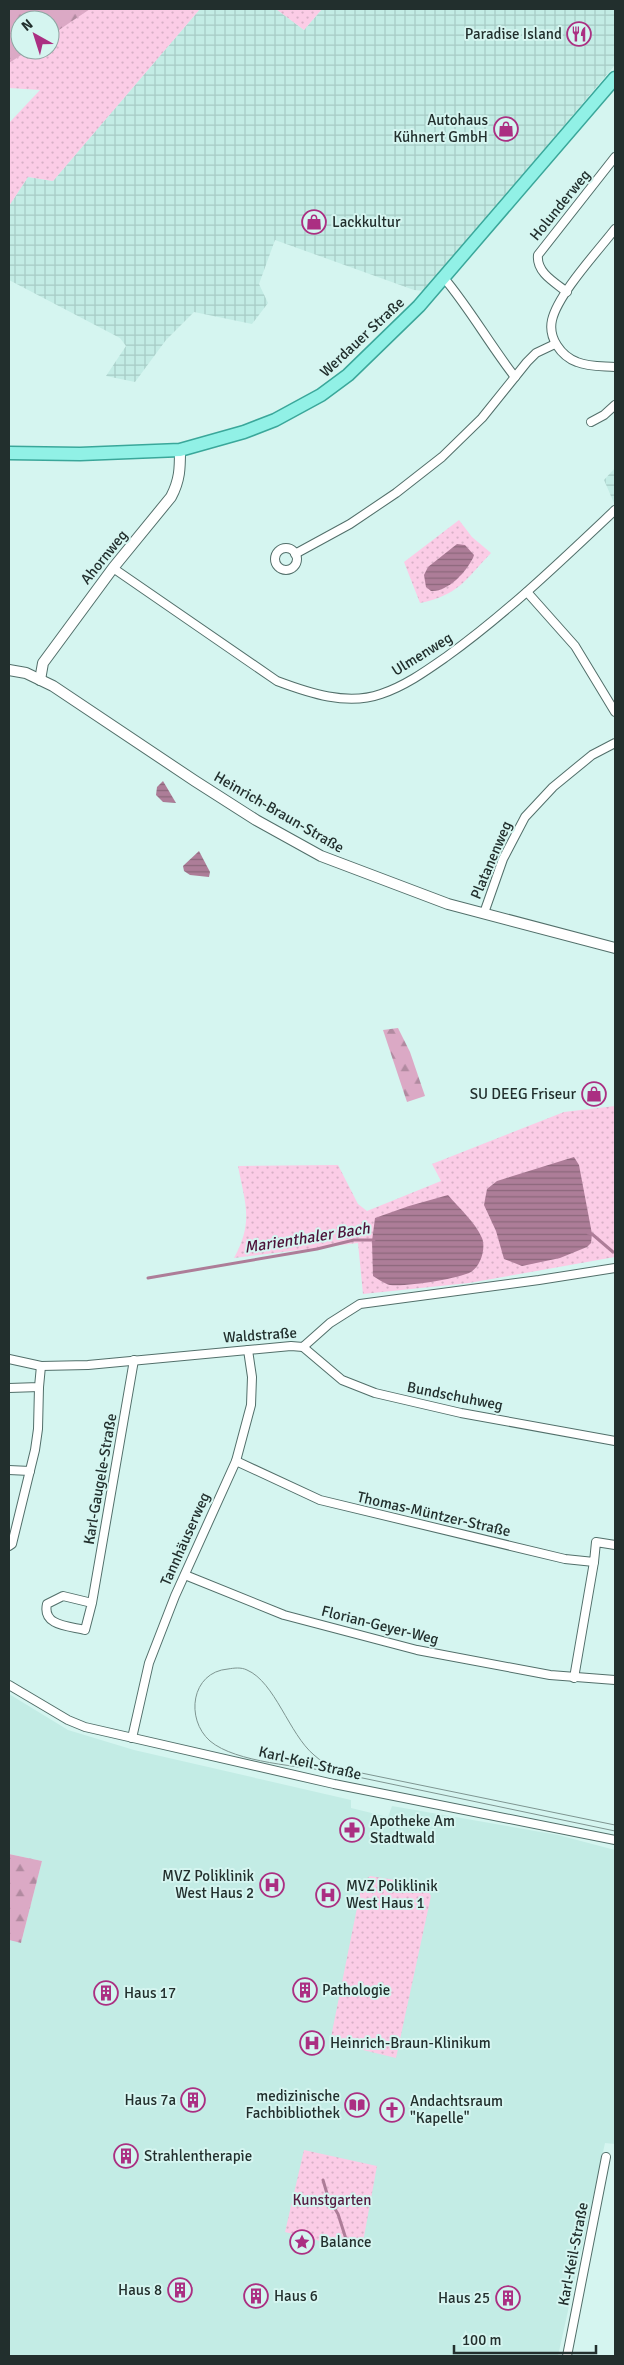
<svg xmlns="http://www.w3.org/2000/svg" width="624" height="2365" font-family="Signika,sans-serif">
<style>
.built{fill:#c3ece5}
.industrial{fill:url(#industrial-grid)}
.green{fill:url(#green-dots);fill-rule:evenodd}
.forest{fill:url(#forest-firs)}
.water{fill:url(#water-rules)}
.lines{fill:none;stroke-linecap:round;stroke-linejoin:round}
.stream{stroke:#ad7d98;stroke-width:3}
.minor-casing{stroke:#526f6a;stroke-width:10}
.tertiary-casing{stroke:#526f6a;stroke-width:12}
.primary-casing{stroke:#3aa79a;stroke-width:15}
.minor{stroke:#fff;stroke-width:8}
.tertiary{stroke:#fff;stroke-width:10}
.primary{stroke:#91f1e6;stroke-width:12}
.tram{stroke:#7e9591;stroke-width:1}
.labels{text-anchor:middle;dominant-baseline:central;stroke-width:4;stroke-linejoin:round;paint-order:stroke}
.poi-label{font-size:15px;fill:#222f2d;stroke:#d5f5f0;text-anchor:start}
.street-label{font-size:15px;fill:#222f2d;stroke:#d5f5f0}
.park-label{font-size:15px;fill:#561b41;stroke:#d5f5f0}
.water-label{font-size:16px;font-style:italic;fill:#4d1239;stroke:#d5f5f0}
</style>
<defs>
<pattern id="industrial-grid" width="8" height="8" patternUnits="userSpaceOnUse" patternTransform="scale(1.25)"><rect width="8" height="8" fill="#c3ece5"/><path d="M0 4h8M4 0v8" fill="none" stroke="#a7cbc5"/></pattern>
<pattern id="green-dots" width="8" height="8" patternUnits="userSpaceOnUse" patternTransform="scale(1.25)"><rect width="8" height="8" fill="#fbcce6"/><path d="M2 2h.1M6 6h.1" fill="none" stroke="#d7b0c6" stroke-width="1.8" stroke-linecap="round"/></pattern>
<pattern id="forest-firs" width="22" height="20" patternUnits="userSpaceOnUse" patternTransform="scale(1.25)"><rect width="22" height="20" fill="#dba9c5"/><path d="M5 1l3.5 6h-7zM16 11l3.5 6h-7z" fill="#b18aa0"/></pattern>
<pattern id="water-rules" width="6" height="5" patternUnits="userSpaceOnUse" patternTransform="scale(1.25)"><rect width="6" height="5" fill="#ad7d98"/><path d="M0 2.5h6" fill="none" stroke="#8c677c"/></pattern>
</defs>
<rect width="100%" height="100%" fill="#d5f5f0"/>
<!-- built -->
<polygon class="built" points="9,1694 68,1730 134,1750 351,1800 351,1808 388,1817 392,1806 558,1835 615,1850 615,2144 605,2143 558,2356 9,2356 9,1940 21,1943 42,1861 9,1854"/>
<!-- industrial -->
<g class="industrial">
<polygon points="200,9 276,9 304,30 322,9 615,9 615,65 425,291 414,290 275,240 259,284 268,303 252,324 194,312 166,340 135,382 106,376 126,346 120,338 9,280 9,206 28,177 53,181"/>
<polygon points="615,468 615,502 614,503 604,480"/>
</g>
<!-- green -->
<g class="green">
<path d="M9,9H200L53,181L28,177L9,206V123L40,90L9,88ZM20,20H50V50H20Z"/>
<polygon points="276,9 322,9 304,30"/>
<path d="M459,520L472,537L491,553C465,580 459,595 420,603L404,562Z"/>
<path d="M615,1106V1257L469,1283L363,1294L358,1243L234,1258C254,1222 245,1203 238,1166L338,1165L358,1204L367,1211L441,1181L432,1164L564,1112Z"/>
<polygon points="370,1876 421,1884 427,1889 431,1896 396,2058 330,2042 361,1888 363,1881"/>
<polygon points="304,2150 377,2166 363,2242 347,2248 285,2232"/>
</g>
<!-- forest -->
<g class="forest">
<polygon points="9,9 90,9 50,36 50,20 20,20 20,50 29,50 9,63"/>
<polygon points="398,1028 410,1052 425,1096 407,1102 383,1030"/>
<polygon points="9,1854 42,1861 21,1943 9,1940"/>
</g>
<!-- water -->
<g class="water">
<path d="M457,544L465,545L474,555L473,558C466,572 448,592 431,591L426,587L424,575L428,567Z"/>
<polygon points="163,781 176,803 163,802 156,795 157,787"/>
<polygon points="199,851 210,872 209,877 190,875 184,871 183,866"/>
<polygon points="574,1157 579,1165 592,1234 591,1243 587,1247 560,1258 522,1266 504,1259 496,1231 484,1205 487,1189 497,1181"/>
<path d="M448,1195C459,1208 475,1222 482,1238C486,1248 481,1266 471,1272C458,1279 405,1287 390,1285C385,1284 378,1279 373,1276L372,1241L375,1218L409,1206Z"/>
</g>
<g class="lines">
<!-- stream -->
<g class="stream">
<polyline points="588,1233 592,1234 613,1252"/>
<polyline points="148,1278 317,1249 354,1240 374,1240"/>
<polyline points="323,2180 328,2197 338,2214 346,2239"/>
</g>
<!-- minor casing -->
<g class="minor-casing">
<g id="minor">
<path d="M615,229C598,251 558,294 552,320C548,338 561,356 577,362C589,367 603,366 615,367"/>
<path d="M444,278C470,309 490,345 515,377"/>
<path d="M567,292C554,282 536,272 538,255L615,157"/>
<polyline points="591,422 604,415 615,405"/>
<circle cx="286" cy="559" r="11"/>
<polyline points="295,554 350,524 396,493 442,457 482,418 527,362 536,353 555,344"/>
<path d="M113,568L277,681C309,693 347,706 381,694C405,686 426,671 446,657C507,613 561,561 615,510"/>
<polyline points="527,592 575,646 615,712"/>
<polyline points="484,913 503,859 525,817 553,787 592,755 615,743"/>
<polyline points="303,1347 342,1380 375,1393 461,1413 615,1441"/>
<polyline points="9,1359 41,1366 88,1365 291,1346 303,1347 330,1323 360,1304 539,1280 615,1268"/>
<polyline points="9,1388 39,1387 41,1366"/>
<polyline points="236,1461 320,1500 565,1559 594,1562 596,1542 615,1545"/>
<polyline points="9,1470 30,1471"/>
<polyline points="9,1546 12,1544 35,1450 38,1429 39,1387"/>
<polyline points="185,1575 284,1615 417,1650 550,1675 615,1680"/>
<path d="M92,1603L63,1596L47,1604C42,1626 69,1626 85,1630L92,1603L134,1360"/>
<polyline points="574,1678 594,1562"/>
<polyline points="9,1685 68,1720 85,1727 334,1784 615,1840"/>
<polyline points="132,1738 149,1663 175,1596 236,1461 251,1405 252,1377 248,1350"/>
<polyline points="567,2356 606,2157"/>
</g>
</g>
<!-- tertiary casing -->
<g class="tertiary-casing">
<g id="tertiary">
<polyline points="9,670 26,673 53,686 195,781 256,820 321,856 448,904 615,948"/>
<path d="M40,680L43,663L113,568L171,497C180,480 180,468 180,450"/>
</g>
</g>
<!-- primary casing -->
<g class="primary-casing">
<polyline id="primary" points="9,453 80,454 180,450 244,432 275,420 321,395 348,375 419,306 615,78"/>
</g>
<!-- minor -->
<use href="#minor" class="minor"/>
<!-- tertiary -->
<use href="#tertiary" class="tertiary"/>
<!-- primary -->
<use href="#primary" class="primary"/>
<!-- tram -->
<path class="tram" d="M615,1825L337,1768C329,1765 320,1761 314,1755C289,1734 275,1682 247,1670C241,1667 234,1668 228,1669C191,1672 185,1719 210,1741C236,1763 301,1766 334,1772L615,1831"/>
</g>
<!-- icons -->
<defs>
<g id="restaurant-ring" transform="scale(1.25)"><circle r="9.5" fill="#d5f5f0" stroke="#ab2f82" stroke-width="1.5"/><path d="M-5-6h1v4h1v-4h1v4h1v-4h1v5L-1.5 .5V6h-2V.5L-5-1ZM5-6V6H3V1.5H1.5Q1.5-4 5-6Z" fill="#ab2f82"/></g>
<g id="shop-ring" transform="scale(1.25)"><circle r="9.5" fill="#d5f5f0" stroke="#ab2f82" stroke-width="1.5"/><path d="M-5-2.5h2.3a2.7 3.5 0 0 1 5.4 0H5L5.5 6h-11ZM-1.5-2.5h3a1.5 2.3 0 0 0-3 0Z" fill="#ab2f82"/></g>
<g id="pharmacy-ring" transform="scale(1.25)"><circle r="9.5" fill="#d5f5f0" stroke="#ab2f82" stroke-width="1.5"/><path d="M-2-6h4v4h4v4h-4v4h-4v-4h-4v-4h4Z" fill="#ab2f82"/></g>
<g id="hospital-ring" transform="scale(1.25)"><circle r="9.5" fill="#d5f5f0" stroke="#ab2f82" stroke-width="1.5"/><path d="M-5-5h3v3.5h4V-5h3V5h-3V1.5h-4V5h-3Z" fill="#ab2f82"/></g>
<g id="building-ring" transform="scale(1.25)"><circle r="9.5" fill="#d5f5f0" stroke="#ab2f82" stroke-width="1.5"/><path d="M-4-6H4V6H1V3H-1V6H-4ZM-2.5-4.3h1.7v1.8h-1.7ZM.8-4.3h1.7v1.8H.8ZM-2.5-1h1.7V.8h-1.7ZM.8-1h1.7V.8H.8Z" fill="#ab2f82"/></g>
<g id="library-ring" transform="scale(1.25)"><circle r="9.5" fill="#d5f5f0" stroke="#ab2f82" stroke-width="1.5"/><path d="M-6-4Q-3-5.5-.7-3.5V5Q-3 3-6 4ZM6-4Q3-5.5 .7-3.5V5Q3 3 6 4Z" fill="#ab2f82"/></g>
<g id="church-ring" transform="scale(1.25)"><circle r="9.5" fill="#d5f5f0" stroke="#ab2f82" stroke-width="1.5"/><path d="M-1.2-6h2.4v3.5h3.3v2.4h-3.3V6h-2.4V-.1h-3.3v-2.4h3.3Z" fill="#ab2f82"/></g>
<g id="sight-ring" transform="scale(1.25)"><circle r="9.5" fill="#d5f5f0" stroke="#ab2f82" stroke-width="1.5"/><path d="M0-6L1.8-2.2L6-1.7L2.9 1.2L3.7 5.4L0 3.3L-3.7 5.4L-2.9 1.2L-6-1.7L-1.8-2.2Z" fill="#ab2f82"/></g>
</defs>
<g fill-rule="evenodd">
<use href="#restaurant-ring" x="579" y="34"/>
<use href="#shop-ring" x="506" y="129"/>
<use href="#shop-ring" x="314" y="222"/>
<use href="#shop-ring" x="594" y="1094"/>
<use href="#pharmacy-ring" x="352" y="1830"/>
<use href="#hospital-ring" x="272" y="1885"/>
<use href="#hospital-ring" x="328" y="1895"/>
<use href="#building-ring" x="305" y="1990"/>
<use href="#building-ring" x="106" y="1993"/>
<use href="#hospital-ring" x="312" y="2043"/>
<use href="#building-ring" x="193" y="2100"/>
<use href="#library-ring" x="357" y="2105"/>
<use href="#church-ring" x="392" y="2110"/>
<use href="#building-ring" x="126" y="2156"/>
<use href="#sight-ring" x="302" y="2242"/>
<use href="#building-ring" x="180" y="2290"/>
<use href="#building-ring" x="256" y="2296"/>
<use href="#building-ring" x="508" y="2298"/>
</g>
<g class="labels">
<!-- poi labels -->
<g class="poi-label">
<text x="562" y="34" text-anchor="end">Paradise Island</text>
<text x="488" y="120" text-anchor="end">Autohaus<tspan x="488" dy="17">Kühnert GmbH</tspan></text>
<text x="332" y="222">Lackkultur</text>
<text x="576" y="1094" text-anchor="end">SU DEEG Friseur</text>
<text x="370" y="1821">Apotheke Am<tspan x="370" dy="17">Stadtwald</tspan></text>
<text x="254" y="1876" text-anchor="end">MVZ Poliklinik<tspan x="254" dy="17">West Haus 2</tspan></text>
<text x="346" y="1886">MVZ Poliklinik<tspan x="346" dy="17">West Haus 1</tspan></text>
<text x="322" y="1990">Pathologie</text>
<text x="124" y="1993">Haus 17</text>
<text x="330" y="2043">Heinrich-Braun-Klinikum</text>
<text x="340" y="2096" text-anchor="end">medizinische<tspan x="340" dy="17">Fachbibliothek</tspan></text>
<text x="176" y="2100" text-anchor="end">Haus 7a</text>
<text x="410" y="2101">Andachtsraum<tspan x="410" dy="17">"Kapelle"</tspan></text>
<text x="144" y="2156">Strahlentherapie</text>
<text x="320" y="2242">Balance</text>
<text x="162" y="2290" text-anchor="end">Haus 8</text>
<text x="274" y="2296">Haus 6</text>
<text x="490" y="2298" text-anchor="end">Haus 25</text>
</g>
<!-- street labels -->
<g class="street-label">
<text transform="translate(560 205) rotate(-51)">Holunderweg</text>
<text transform="translate(362 337) rotate(-43)">Werdauer Straße</text>
<text transform="translate(104 557) rotate(-51)">Ahornweg</text>
<text transform="translate(422 654) rotate(-32)">Ulmenweg</text>
<text transform="translate(279 812) rotate(30)">Heinrich-Braun-Straße</text>
<text transform="translate(491 860) rotate(-67)">Platanenweg</text>
<text transform="translate(260 1335) rotate(-4)">Waldstraße</text>
<text transform="translate(455 1396) rotate(11)">Bundschuhweg</text>
<text transform="translate(100 1479) rotate(-80)">Karl-Gaugele-Straße</text>
<text transform="translate(434 1514) rotate(13)">Thomas-Müntzer-Straße</text>
<text transform="translate(185 1539) rotate(-66)">Tannhäuserweg</text>
<text transform="translate(380 1625) rotate(14)">Florian-Geyer-Weg</text>
<text transform="translate(310 1763) rotate(13)">Karl-Keil-Straße</text>
<text transform="translate(573 2254) rotate(-79)">Karl-Keil-Straße</text>
</g>
<!-- park labels -->
<g class="park-label">
<text x="332" y="2200">Kunstgarten</text>
</g>
<!-- water labels -->
<g class="water-label">
<text transform="translate(307 1238) rotate(-9)">Marienthaler Bach</text>
</g>
</g>
<!-- border -->
<rect width="624" height="2365" fill="none" stroke="#222f2d" stroke-width="20"/>
<!-- north arrow -->
<g transform="translate(35 35) rotate(321)"><circle r="24" fill="#d5f5f0" stroke="#8da6a2"/>
<path d="M0-4L9 19L0 12L-9 19Z" fill="#ab2f82"/>
<text y="-8" font-size="14" font-weight="bold" text-anchor="middle" fill="#222f2d">N</text>
</g>
<!-- scale -->
<path d="M454 2345v8h142v-8" fill="none" stroke="#222f2d" stroke-width="2.5"/>
<text x="462" y="2345" font-size="15" fill="#222f2d" stroke="#d5f5f0" stroke-width="4" paint-order="stroke">100 m</text>
</svg>
